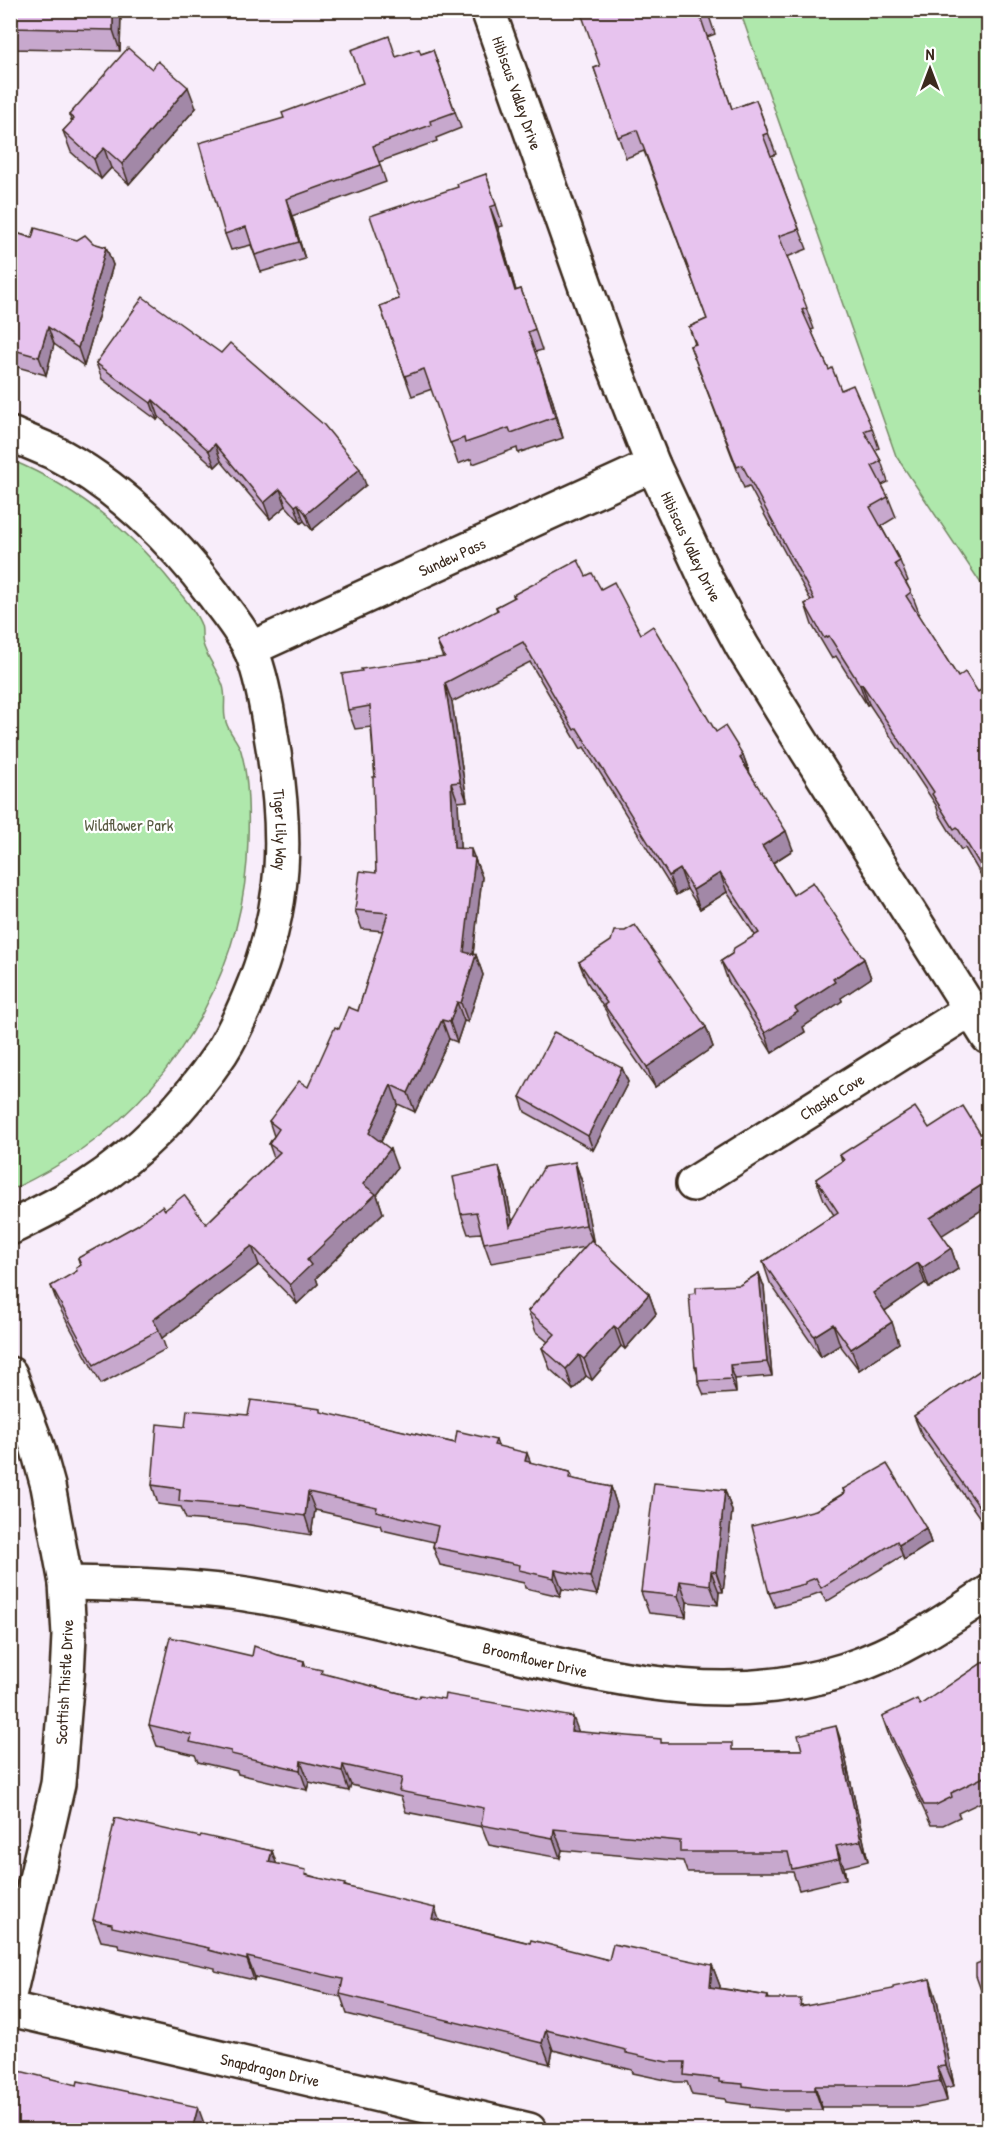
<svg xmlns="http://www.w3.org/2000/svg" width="999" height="2141" font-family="'Patrick Hand',sans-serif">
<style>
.green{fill:#afe8ac;stroke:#758965;stroke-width:1.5}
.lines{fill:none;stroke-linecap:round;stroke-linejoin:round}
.minor-casing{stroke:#3b2a1e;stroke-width:38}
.minor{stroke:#fff;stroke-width:33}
.wall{fill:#c7a8cd;stroke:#3b2a1e;stroke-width:1.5}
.shaded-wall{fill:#a288a7;stroke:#3b2a1e;stroke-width:1.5}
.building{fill:#e7c3ee;stroke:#3b2a1e;stroke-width:1.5}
.labels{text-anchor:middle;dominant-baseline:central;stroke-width:4.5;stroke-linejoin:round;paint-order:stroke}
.street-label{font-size:16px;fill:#3b2a1e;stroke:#fff}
.park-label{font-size:16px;fill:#585a42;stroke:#fff}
</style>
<rect width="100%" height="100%" fill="#f8edfa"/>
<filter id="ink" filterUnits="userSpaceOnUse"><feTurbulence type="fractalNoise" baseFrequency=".0167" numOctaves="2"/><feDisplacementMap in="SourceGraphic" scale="12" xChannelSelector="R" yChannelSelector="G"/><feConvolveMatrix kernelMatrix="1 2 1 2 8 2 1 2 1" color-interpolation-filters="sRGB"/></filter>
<g filter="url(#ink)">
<!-- green -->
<g class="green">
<polygon points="740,11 988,11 988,594 896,456"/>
<path d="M11,460C76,487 131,531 175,587C184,598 196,611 201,625C203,631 201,638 203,644C207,658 218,671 223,686C227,698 222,710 226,722C229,733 238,741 241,751C249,779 249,811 248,839C246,962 183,1078 83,1149C60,1165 36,1178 11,1190Z"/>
</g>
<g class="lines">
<!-- minor casing -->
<g class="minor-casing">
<g id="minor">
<path id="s1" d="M488,10L609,353L653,465L707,581L742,646L796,733L988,1037"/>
<path id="s2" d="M10,434C25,440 39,446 53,452C116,484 172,539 214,595C226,612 242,630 251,650C262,677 267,707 271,735C288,831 288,906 249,997C241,1016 232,1036 221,1053C186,1105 141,1152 87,1187C63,1202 36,1215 10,1228"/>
<path id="s3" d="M250,649L653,465"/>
<path id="s4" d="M693,1184L971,1009"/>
<polyline points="10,1374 37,1446 48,1486 66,1583 69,1635 67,1676 58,1784 10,1991"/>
<path id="s5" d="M66,1583C124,1584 182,1586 239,1593C267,1597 296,1603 324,1609C391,1623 457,1641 524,1657C632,1683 736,1705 845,1670C898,1653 943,1623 988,1593"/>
<path id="s6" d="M10,2009L529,2130"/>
</g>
</g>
<!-- minor -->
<use href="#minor" class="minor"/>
</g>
<!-- wall -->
<g class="wall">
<polygon points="10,10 121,10 120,51 10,49"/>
<polygon points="707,10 715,34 707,37 732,109 756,100 776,154 771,156 807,249 787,257 814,329 811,330 829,370 841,390 872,428 879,448 875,450 881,461 888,482 882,485 888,497 896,517 881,526 900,561 908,581 906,582 911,592 919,613 917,614 958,677 978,692 988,686 988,887 965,848 961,850 939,814 936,805 869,704 867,705 836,656 832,659 812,625 805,604 811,601 749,486 744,488 690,346 695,344 689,327 707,319 644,151 626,158 594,68 600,66"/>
<polygon points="433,50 461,128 436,138 437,141 379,162 386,182 292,216 305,259 261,272 251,245 231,250 225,234 284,118 363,83 396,57 421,54"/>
<polygon points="196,108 129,184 111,168 101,179 71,152 63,131 72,122 69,115"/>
<polygon points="486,174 503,226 498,227 516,291 521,289 542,350 535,352 551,395 563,438 518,453 517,448 473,464 471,459 458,464 432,389 412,396 380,306 399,299 458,187"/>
<polygon points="10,231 32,238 77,240 106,247 113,265 84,366 54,344 46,375 10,365"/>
<polygon points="96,363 366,485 312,530 304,521 301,523 286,506 270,519 221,461 215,467 159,417 157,420 102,379"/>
<polygon points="586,576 601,589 641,634 716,732 743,755 750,773 793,850 773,863 793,895 864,959 871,978 841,998 842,1001 803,1027 805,1032 772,1053 728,981 721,961 732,954 755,935 727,892 700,909 687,889 676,895 584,747 581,749 530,662 452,702 467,801 458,802 460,848 474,857 482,877 473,954 476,955 483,975 468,1022 464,1021 457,1042 449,1039 415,1112 398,1104 381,1142 397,1168 377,1195 383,1213 316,1278 318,1284 297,1304 259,1265 162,1338 166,1349 101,1384 58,1305 51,1286 77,1272 80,1265 78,1258 165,1210 206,1224 274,1158 269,1144 274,1136 269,1121 308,1087 339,1029 358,1011 383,931 362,929 355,910 376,873 375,777 371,727 355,729 348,710 443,658 437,642 497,611 496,607 514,598 513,595"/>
<polygon points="579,962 706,1027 713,1047 655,1087 612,1025 606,1011 587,982"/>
<polygon points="622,1068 628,1082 593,1150 525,1112 520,1097"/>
<polygon points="840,1155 942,1236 951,1248 958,1269 929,1288 925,1283 885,1311 899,1343 859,1370 840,1345 821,1357 770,1283 763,1262 834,1215 824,1200 816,1179 842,1161"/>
<polygon points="575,1162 582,1182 593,1242 649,1294 656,1314 625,1349 621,1346 592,1380 586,1376 573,1390 550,1369 542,1348 548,1342 536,1332 528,1311 585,1247 491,1263 484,1243 481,1233 468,1234 461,1214 499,1167 506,1188 512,1221"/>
<polygon points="759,1273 764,1287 772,1376 735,1379 736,1393 704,1395 698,1381 698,1375 695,1367 696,1293 740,1285"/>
<polygon points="988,1365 988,1523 985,1525 922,1436 914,1416"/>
<polygon points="323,1413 455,1443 496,1440 498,1446 531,1463 570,1472 573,1479 611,1487 617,1506 597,1595 562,1589 560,1596 525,1588 524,1583 440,1565 433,1547 434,1542 382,1530 380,1525 315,1510 311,1535 244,1524 186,1519 181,1507 158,1504 152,1485 185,1427 248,1415"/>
<polygon points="843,1489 926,1528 931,1543 904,1560 902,1556 826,1602 821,1592 810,1596 810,1598 775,1607 769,1593 816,1510 844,1493"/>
<polygon points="725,1490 732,1511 723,1592 719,1592 718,1605 687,1602 686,1617 649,1613 641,1592"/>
<polygon points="278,1655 304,1661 306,1667 323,1674 419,1698 579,1732 663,1743 735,1750 802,1750 843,1747 868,1861 844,1867 846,1879 799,1890 793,1872 687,1872 683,1861 562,1850 560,1858 489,1845 482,1827 406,1812 401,1797 351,1785 349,1791 309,1782 307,1790 238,1774 237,1771 198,1762 195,1755 157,1746 149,1725 252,1656"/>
<polygon points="988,1659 988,1799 958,1813 960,1817 943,1825 931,1825 889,1736 882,1716 920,1705"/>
<polygon points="200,1837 272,1851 276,1864 308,1875 346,1886 440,1921 530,1943 609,1960 712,1965 720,1986 719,1988 768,1996 769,1999 803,2006 937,2000 954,2086 945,2088 947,2101 917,2107 822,2107 822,2110 781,2110 750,2107 750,2105 726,2102 725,2099 692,2095 687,2082 675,2082 633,2073 632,2070 553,2050 550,2064 347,2014 341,1997 255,1977 254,1980 215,1971 215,1968 119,1948 118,1944 101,1941 93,1920"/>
</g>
<!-- shaded-wall -->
<g class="shaded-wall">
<polygon points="113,10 121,10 120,51 113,30"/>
<polygon points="188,87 196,108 129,184 122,164"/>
<polygon points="104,148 111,168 101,179 94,159"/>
<polygon points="286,199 292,216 305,259 299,242"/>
<polygon points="490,207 498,227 522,312 515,291"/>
<polygon points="106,247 113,265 84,366 78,348"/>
<polygon points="48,327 54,344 46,375 39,357"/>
<polygon points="543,375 551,395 563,438 555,417"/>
<polygon points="153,400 159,417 157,420 151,403"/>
<polygon points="215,444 221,461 215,467 209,451"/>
<polygon points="360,469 366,485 312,530 306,514"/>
<polygon points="280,489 286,506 270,519 264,503"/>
<polygon points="298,504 304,521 301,523 295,506"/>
<polygon points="445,683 452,702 467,801 460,782"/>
<polygon points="862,684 869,704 867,705 860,685"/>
<polygon points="743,755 750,775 740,758"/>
<polygon points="451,783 458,802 461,867 454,848"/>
<polygon points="786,831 793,850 769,865 762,846"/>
<polygon points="471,849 482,877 471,971 464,952"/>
<polygon points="680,869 687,889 676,895 669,876"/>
<polygon points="720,873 727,892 700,909 693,890"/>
<polygon points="476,955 483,975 468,1022 461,1003"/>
<polygon points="864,959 871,978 841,998 842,1001 803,1027 805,1032 772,1053 765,1033 795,1008 833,979"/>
<polygon points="457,1002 464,1021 457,1042 450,1022"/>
<polygon points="442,1020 449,1039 415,1112 408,1093"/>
<polygon points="706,1027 713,1047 655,1087 647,1067"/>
<polygon points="622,1068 628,1082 593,1150 588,1136"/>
<polygon points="391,1085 398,1104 376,1152 369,1133"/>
<polygon points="390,1149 397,1168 377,1195 383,1213 316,1278 318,1284 297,1304 290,1285 363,1184"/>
<polygon points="575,1162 582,1182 594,1245 586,1225"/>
<polygon points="499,1167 506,1188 515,1237 510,1226"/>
<polygon points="988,1181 988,1206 938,1238 930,1218"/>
<polygon points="252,1246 259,1265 162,1338 153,1320"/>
<polygon points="951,1248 958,1269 929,1288 922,1268"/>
<polygon points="918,1263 925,1283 880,1314 873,1293"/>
<polygon points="759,1273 764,1287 772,1376 767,1362"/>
<polygon points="649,1294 656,1314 625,1349 618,1329"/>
<polygon points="892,1322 899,1343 859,1370 851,1349"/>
<polygon points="833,1324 840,1345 821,1357 814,1336"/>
<polygon points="614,1326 621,1346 592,1380 584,1359"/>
<polygon points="579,1355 586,1376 573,1390 566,1369"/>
<polygon points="730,1365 735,1379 736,1393 731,1379"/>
<polygon points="527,1453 534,1471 525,1461"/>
<polygon points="611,1487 617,1506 597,1595 590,1577"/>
<polygon points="725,1490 732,1511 723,1592 716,1572"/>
<polygon points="308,1492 315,1510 311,1535 305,1516"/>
<polygon points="988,1497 988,1523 985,1525 978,1505"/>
<polygon points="926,1528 931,1543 904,1560 899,1545"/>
<polygon points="555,1570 562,1589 560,1596 554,1578"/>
<polygon points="711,1571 719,1592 718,1605 710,1585"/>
<polygon points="680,1581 687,1602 686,1617 678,1596"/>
<polygon points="573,1717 581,1738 571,1731"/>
<polygon points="836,1726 843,1747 868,1861 861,1841"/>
<polygon points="301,1761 309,1782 307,1790 300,1770"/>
<polygon points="343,1765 351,1785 349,1791 342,1771"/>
<polygon points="554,1829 562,1850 560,1858 553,1838"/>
<polygon points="836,1846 844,1867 846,1879 839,1859"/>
<polygon points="272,1851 279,1871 269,1862"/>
<polygon points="435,1908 442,1928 432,1919"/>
<polygon points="247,1957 255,1977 254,1980 247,1960"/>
<polygon points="712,1965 720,1986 718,2007 710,1987"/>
<polygon points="930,1979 937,2000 954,2086 946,2066"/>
<polygon points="546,2030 553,2050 550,2064 542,2043"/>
<polygon points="937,2067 945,2088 947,2101 940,2081"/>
<polygon points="815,2086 822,2107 822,2110 815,2090"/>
<polygon points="198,2107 205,2126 204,2130 192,2130"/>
</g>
<!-- building -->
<g class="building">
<polygon points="10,10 113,10 113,30 10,28"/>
<polygon points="580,10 706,10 707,14 700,16 732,109 756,100 768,133 763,135 799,229 779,236 807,308 802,310 829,370 832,368 841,390 853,385 872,428 864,431 881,461 872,466 888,497 870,507 900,561 895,564 911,592 906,596 958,677 965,672 978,692 988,686 988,878 957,827 954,829 932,794 934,792 862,684 860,685 829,636 824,638 805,604 814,599 742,465 737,467 690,346 696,344 689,327 707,319 637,130 618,137 594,68 600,66"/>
<polygon points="389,36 396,57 419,49 421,54 433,50 455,112 430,121 431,125 373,146 380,165 286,199 299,242 255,255 246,227 225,234 199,143 284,118 282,113 363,83 351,50"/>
<polygon points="128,48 152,69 158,61 188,87 122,164 104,148 94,159 63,131 74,119 69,115"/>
<polygon points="486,174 496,205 490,207 515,291 521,289 535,329 528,332 543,375 555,417 511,433 509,428 465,443 464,438 450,443 424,369 405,376 380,306 399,299 370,216 458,187 457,184"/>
<polygon points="35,228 77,240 85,235 93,243 106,247 78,348 48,327 39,357 10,349 10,231 32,238"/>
<polygon points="143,297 221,353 230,343 324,425 360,469 306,514 298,504 295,506 280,489 264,503 215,444 209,451 153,400 151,403 96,363"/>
<polygon points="578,560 586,576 592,573 601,589 614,582 641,634 653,626 716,732 725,726 743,755 740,758 786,831 762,846 793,895 813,882 864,959 833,979 835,982 795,1008 798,1012 765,1033 721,961 732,954 734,948 759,933 720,873 693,890 680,869 669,876 577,728 574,730 523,642 445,683 460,782 451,783 454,848 471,849 471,857 475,858 464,952 476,955 461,1003 457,1002 450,1022 442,1020 408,1093 391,1085 369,1133 390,1149 363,1184 376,1194 307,1260 311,1265 290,1285 252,1246 153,1320 159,1330 94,1365 51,1286 77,1271 76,1268 81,1265 78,1258 137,1225 162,1206 165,1210 184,1195 206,1224 280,1152 269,1144 279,1129 269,1121 299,1081 308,1087 335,1027 339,1029 348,1007 358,1011 388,913 355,910 360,871 376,873 373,777 375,777 370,706 348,710 342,674 362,671 361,669 445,657 437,642 498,610 496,607 515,597 513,595"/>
<polygon points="635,925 706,1027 647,1067 604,1005 607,1003 579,962 611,941 614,931 625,931"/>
<polygon points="554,1032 622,1068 588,1136 520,1097"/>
<polygon points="963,1106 988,1146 988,1181 930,1218 951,1248 922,1268 918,1263 873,1293 892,1322 851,1349 833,1324 814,1336 763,1262 838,1212 816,1179 844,1160 840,1155 915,1107 929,1128"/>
<polygon points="575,1162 586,1225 484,1243 476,1212 461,1214 453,1177 499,1167 510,1226 544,1167"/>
<polygon points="591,1240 649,1294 618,1329 614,1326 584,1359 579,1355 566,1369 542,1348 555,1334 528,1311"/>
<polygon points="759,1273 767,1362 730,1365 731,1379 698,1381 697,1367 695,1367 689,1294 696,1293 696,1287 740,1285"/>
<polygon points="988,1365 988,1497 978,1505 914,1416"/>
<polygon points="251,1400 321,1409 321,1412 455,1443 457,1431 496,1440 494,1445 527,1453 525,1461 570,1472 569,1478 611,1487 590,1577 555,1570 554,1578 519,1570 520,1565 433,1547 438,1526 376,1511 377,1507 308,1492 305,1516 237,1506 179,1501 180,1489 152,1485 157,1424 185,1427 187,1410 248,1415"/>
<polygon points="887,1464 926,1528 899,1545 897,1541 821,1588 816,1578 805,1582 805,1584 769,1593 752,1526 816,1510 845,1493 843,1489"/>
<polygon points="654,1483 725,1490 716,1572 711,1571 710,1585 680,1581 678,1596 641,1592"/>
<polygon points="170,1637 252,1656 254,1646 278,1655 304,1661 303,1666 322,1670 321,1673 419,1698 420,1695 444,1699 445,1694 573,1717 571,1731 661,1739 661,1743 732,1743 732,1750 802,1750 798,1735 836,1726 861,1841 836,1846 839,1859 792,1869 788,1852 680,1852 680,1841 554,1829 553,1838 481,1825 484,1808 399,1791 402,1778 343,1765 342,1771 301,1761 300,1770 231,1754 231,1751 190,1742 192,1735 149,1725"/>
<polygon points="988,1659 988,1775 951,1793 952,1797 936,1805 924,1805 882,1716 917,1699 920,1705"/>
<polygon points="115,1818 200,1837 201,1835 272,1851 269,1862 306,1870 305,1875 345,1884 344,1886 435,1908 432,1919 492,1934 530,1943 531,1940 609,1960 613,1944 712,1965 710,1987 768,1996 767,1999 801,1999 800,2007 893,1989 893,1987 930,1979 946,2066 937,2067 940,2081 909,2086 815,2086 815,2090 773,2090 743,2086 743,2084 719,2082 719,2079 684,2075 685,2062 667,2062 626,2053 626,2050 546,2030 542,2043 340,1994 343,1979 247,1957 247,1960 208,1950 209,1948 112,1927 112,1924 93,1920"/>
<polygon points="988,1959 988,2010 976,1976 976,1964"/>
<polygon points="10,2064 12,2064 11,2069 77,2085 78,2081 198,2107 192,2130 10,2130"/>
</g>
</g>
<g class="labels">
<!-- street labels -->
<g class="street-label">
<text stroke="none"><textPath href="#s1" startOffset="88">Hibiscus Valley Drive</textPath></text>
<text stroke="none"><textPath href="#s1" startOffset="574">Hibiscus Valley Drive</textPath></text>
<text stroke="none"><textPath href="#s3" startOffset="222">Sundew Pass</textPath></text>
<text stroke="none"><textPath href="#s2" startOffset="513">Tiger Lily Way</textPath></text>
<text stroke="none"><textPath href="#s4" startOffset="164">Chaska Cove</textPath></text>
<text stroke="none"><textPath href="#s5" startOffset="477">Broomflower Drive</textPath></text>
<text transform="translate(64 1682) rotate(-87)">Scottish Thistle Drive</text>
<text stroke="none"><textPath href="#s6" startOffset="267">Snapdragon Drive</textPath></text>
</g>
<!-- park labels -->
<g class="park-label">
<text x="129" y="825">Wildflower Park</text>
</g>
</g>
<!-- margin -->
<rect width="999" height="2141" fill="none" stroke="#fff" stroke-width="36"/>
<rect x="18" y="18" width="963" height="2105" fill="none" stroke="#3b2a1e" stroke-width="2" filter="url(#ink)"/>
<!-- north arrow -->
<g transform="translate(930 69)" stroke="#ffffff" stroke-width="4.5" paint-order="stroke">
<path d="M0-4.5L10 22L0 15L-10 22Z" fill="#3b2a1e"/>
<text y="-9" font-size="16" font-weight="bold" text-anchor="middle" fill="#3b2a1e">N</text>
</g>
</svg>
